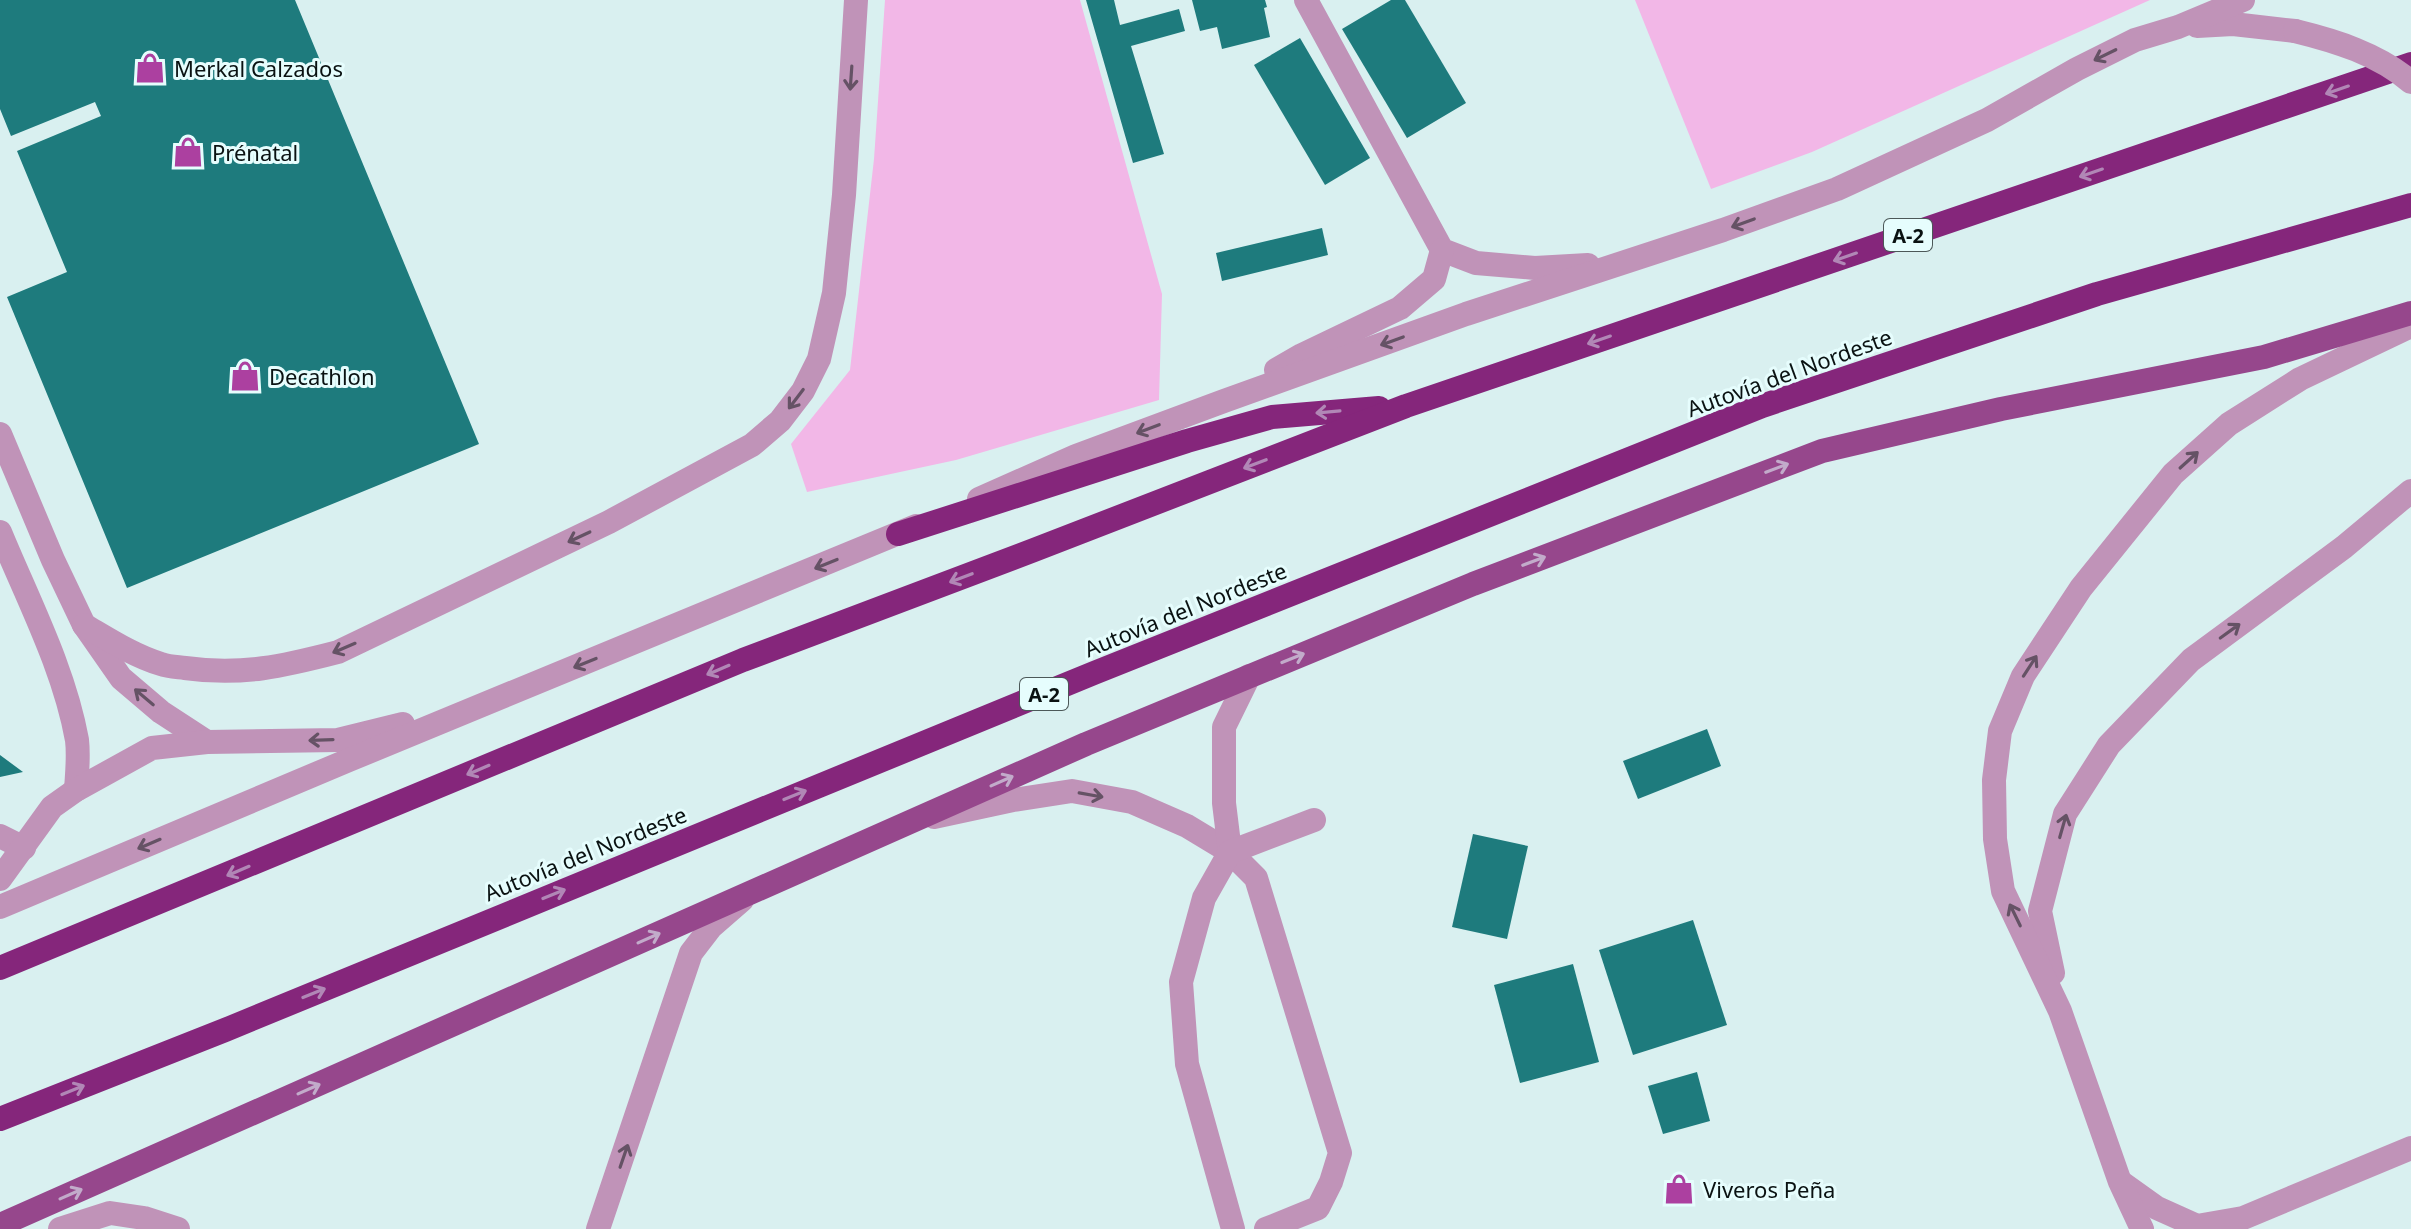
<svg xmlns="http://www.w3.org/2000/svg" width="2411" height="1229" font-family="'Noto Sans',sans-serif">
<style>
.green{fill:#f2b7e7}
.building{fill:#1e7b7d}
.lines{fill:none;stroke-linecap:round;stroke-linejoin:round}
.minor{stroke:#c093b8;stroke-width:24}
.major{stroke:#96478c;stroke-width:24}
.highway{stroke:#85267b;stroke-width:24}
.minor-bridge{stroke:#c093b8;stroke-width:24}
.oneway{stroke:#655265}
.oneway2{stroke:#b187b6}
.oneway3{stroke:#c2abca}
.labels{text-anchor:middle;dominant-baseline:central;stroke-width:6;stroke-linejoin:round;paint-order:stroke}
.shield{fill:#e6fdfd;stroke:#4c5858;stroke-width:2}
.shield-label{font-size:20px;font-weight:bold;fill:#0a1212}
.poi-label{font-size:22px;fill:#0a1212;stroke:#e6fdfd;text-anchor:start}
.street-label{font-size:22px;fill:#0a1212;stroke:#e6fdfd}
</style>
<rect width="100%" height="100%" fill="#d9f0f0"/>
<!-- green -->
<g class="green">
<polygon points="885,0 1080,0 1162,294 1159,400 956,460 807,492 791,444 850,370 874,159"/>
<polygon points="1635,0 2150,0 1812,152 1711,189"/>
</g>
<!-- building -->
<g class="building">
<polygon points="0,0 295,0 479,444 127,588 7,297 67,272 17,151 101,116 95,102 11,136 0,109"/>
<polygon points="1086,0 1114,0 1120,25 1179,9 1185,31 1131,46 1164,154 1133,163"/>
<polygon points="1192,0 1265,0 1267,7 1264,8 1270,37 1222,49 1217,27 1200,31"/>
<polygon points="1391,0 1405,0 1466,103 1407,138 1342,29"/>
<polygon points="1300,38 1370,158 1325,185 1254,65"/>
<polygon points="1322,228 1328,255 1222,281 1216,253"/>
<polygon points="1707,729 1721,766 1638,799 1623,761"/>
<polygon points="0,755 23,772 0,777"/>
<polygon points="1473,834 1528,846 1507,939 1452,927"/>
<polygon points="1693,920 1727,1025 1633,1055 1599,950"/>
<polygon points="1573,964 1599,1062 1520,1083 1494,985"/>
<polygon points="1697,1072 1710,1121 1663,1134 1648,1086"/>
</g>
<g class="lines">
<!-- minor -->
<g class="minor">
<polyline points="1306,0 1442,250 1476,263 1535,268 1588,265"/>
<polyline points="2197,26 2233,24 2295,31"/>
<polyline points="1276,370 1302,355 1400,308 1434,279 1442,250"/>
<polyline points="0,434 53,560 84,625 121,678 161,712 207,742"/>
<polyline points="979,499 1076,456 1224,401 1466,314 1723,230 1837,189 1987,120 2077,69 2135,40 2178,27 2243,0"/>
<path d="M0,532C28,600 64,668 77,740C79,757 77,773 76,790"/>
<path d="M84,625C108,639 134,656 161,664C169,667 178,667 185,668C242,676 284,666 338,652L609,522L752,445L780,421L803,391L819,359L834,293L844,195L856,0"/>
<polyline points="934,817 1013,800 1072,791 1132,802 1187,826 1230,852 1256,878 1340,1153 1331,1182 1318,1208 1266,1229"/>
<polyline points="0,836 24,848"/>
<polyline points="1230,852 1224,803 1224,727 1249,676"/>
<polyline points="0,879 52,807 76,790 152,748 207,742 338,740 403,724"/>
<polyline points="0,907 349,760 916,526"/>
<polyline points="2053,973 2040,911 2065,814 2109,745 2191,660 2344,547 2411,491"/>
<polyline points="2122,1183 2157,1208 2197,1226 2243,1218 2411,1148"/>
<polyline points="60,1229 110,1213 144,1218 178,1229"/>
<polyline points="598,1229 691,953 711,927 742,900"/>
<polyline points="1233,1229 1187,1064 1181,982 1204,898 1230,852 1314,820"/>
<polyline points="2142,1229 2120,1182 2060,1011 2003,891 1995,839 1994,780 2000,731 2023,676 2081,588 2173,474 2229,424 2300,379 2411,326"/>
</g>
<!-- major -->
<polyline class="major" points="0,1225 1086,744 1473,584 1822,451 2001,409 2264,357 2411,313"/>
<!-- highway -->
<g class="highway">
<polyline points="898,534 1187,441 1272,417 1379,408"/>
<polyline points="0,968 743,660 1034,550 1406,406 2411,64"/>
<polyline points="0,1119 225,1030 1094,673 1762,406 2097,294 2411,205"/>
</g>
<!-- minor-bridge -->
<path class="minor-bridge" d="M2295,31C2336,41 2378,54 2411,82"/>
</g>
<!-- one-way arrows -->
<defs><path id="oneway-shaft" d="M-6 0H5M1.5-3L5.5 0L1.5 3" fill="none" stroke-width="1.6" stroke-linecap="round" stroke-linejoin="round" transform="scale(2)"/></defs>
<g class="oneway">
<use href="#oneway-shaft" transform="translate(2105 55) rotate(154)"/>
<use href="#oneway-shaft" transform="translate(851 78) rotate(94)"/>
<use href="#oneway-shaft" transform="translate(1743 223) rotate(160)"/>
<use href="#oneway-shaft" transform="translate(1392 341) rotate(160)"/>
<use href="#oneway-shaft" transform="translate(796 399) rotate(127)"/>
<use href="#oneway-shaft" transform="translate(1148 429) rotate(159)"/>
<use href="#oneway-shaft" transform="translate(2189 460) rotate(-42)"/>
<use href="#oneway-shaft" transform="translate(579 537) rotate(155)"/>
<use href="#oneway-shaft" transform="translate(826 564) rotate(158)"/>
<use href="#oneway-shaft" transform="translate(2230 631) rotate(-36)"/>
<use href="#oneway-shaft" transform="translate(344 648) rotate(157)"/>
<use href="#oneway-shaft" transform="translate(585 663) rotate(158)"/>
<use href="#oneway-shaft" transform="translate(2030 666) rotate(-57)"/>
<use href="#oneway-shaft" transform="translate(144 697) rotate(-140)"/>
<use href="#oneway-shaft" transform="translate(321 740) rotate(178)"/>
<use href="#oneway-shaft" transform="translate(1091 795) rotate(10)"/>
<use href="#oneway-shaft" transform="translate(2063 826) rotate(-74)"/>
<use href="#oneway-shaft" transform="translate(149 844) rotate(157)"/>
<use href="#oneway-shaft" transform="translate(2015 915) rotate(-116)"/>
<use href="#oneway-shaft" transform="translate(624 1156) rotate(-71)"/>
</g>
<g class="oneway2">
<use href="#oneway-shaft" transform="translate(2337 90) rotate(161)"/>
<use href="#oneway-shaft" transform="translate(2091 173) rotate(161)"/>
<use href="#oneway-shaft" transform="translate(1845 257) rotate(161)"/>
<use href="#oneway-shaft" transform="translate(1599 340) rotate(161)"/>
<use href="#oneway-shaft" transform="translate(1328 412) rotate(175)"/>
<use href="#oneway-shaft" transform="translate(1255 464) rotate(159)"/>
<use href="#oneway-shaft" transform="translate(961 578) rotate(159)"/>
<use href="#oneway-shaft" transform="translate(718 670) rotate(157)"/>
<use href="#oneway-shaft" transform="translate(478 770) rotate(157)"/>
<use href="#oneway-shaft" transform="translate(795 795) rotate(-22)"/>
<use href="#oneway-shaft" transform="translate(238 871) rotate(157)"/>
<use href="#oneway-shaft" transform="translate(554 894) rotate(-22)"/>
<use href="#oneway-shaft" transform="translate(314 993) rotate(-22)"/>
<use href="#oneway-shaft" transform="translate(73 1090) rotate(-22)"/>
</g>
<g class="oneway3">
<use href="#oneway-shaft" transform="translate(1777 468) rotate(-21)"/>
<use href="#oneway-shaft" transform="translate(1534 561) rotate(-21)"/>
<use href="#oneway-shaft" transform="translate(1293 658) rotate(-22)"/>
<use href="#oneway-shaft" transform="translate(1002 781) rotate(-24)"/>
<use href="#oneway-shaft" transform="translate(649 938) rotate(-24)"/>
<use href="#oneway-shaft" transform="translate(309 1089) rotate(-24)"/>
<use href="#oneway-shaft" transform="translate(71 1194) rotate(-24)"/>
</g>
<!-- icons -->
<defs>
<g id="shop-bare" transform="scale(2.4)"><path d="M-5-2.5h2.3a2.7 3.5 0 0 1 5.4 0H5L5.5 6h-11ZM-1.5-2.5h3a1.5 2.3 0 0 0-3 0Z" fill="#ac40a0" stroke="#e6fdfd" stroke-width="2.5" paint-order="stroke"/></g>
</defs>
<g fill-rule="evenodd">
<use href="#shop-bare" x="150" y="68"/>
<use href="#shop-bare" x="188" y="152"/>
<use href="#shop-bare" x="245" y="376"/>
<use href="#shop-bare" x="1679" y="1189"/>
</g>
<g class="labels">
<!-- shield labels -->
<g class="shield">
<rect x="1884" y="219" width="48" height="32" rx="6"/>
<rect x="1020" y="678" width="48" height="32" rx="6"/>
</g>
<g class="shield-label">
<text x="1908" y="235">A-2</text>
<text x="1044" y="694">A-2</text>
</g>
<!-- poi labels -->
<g class="poi-label">
<text x="174" y="68">Merkal Calzados</text>
<text x="212" y="152">Prénatal</text>
<text x="269" y="376">Decathlon</text>
<text x="1703" y="1189">Viveros Peña</text>
</g>
<!-- street labels -->
<g class="street-label">
<text transform="translate(1789 372) rotate(-20)">Autovía del Nordeste</text>
<text transform="translate(1185 609) rotate(-22)">Autovía del Nordeste</text>
<text transform="translate(585 853) rotate(-22)">Autovía del Nordeste</text>
</g>
</g>
</svg>
